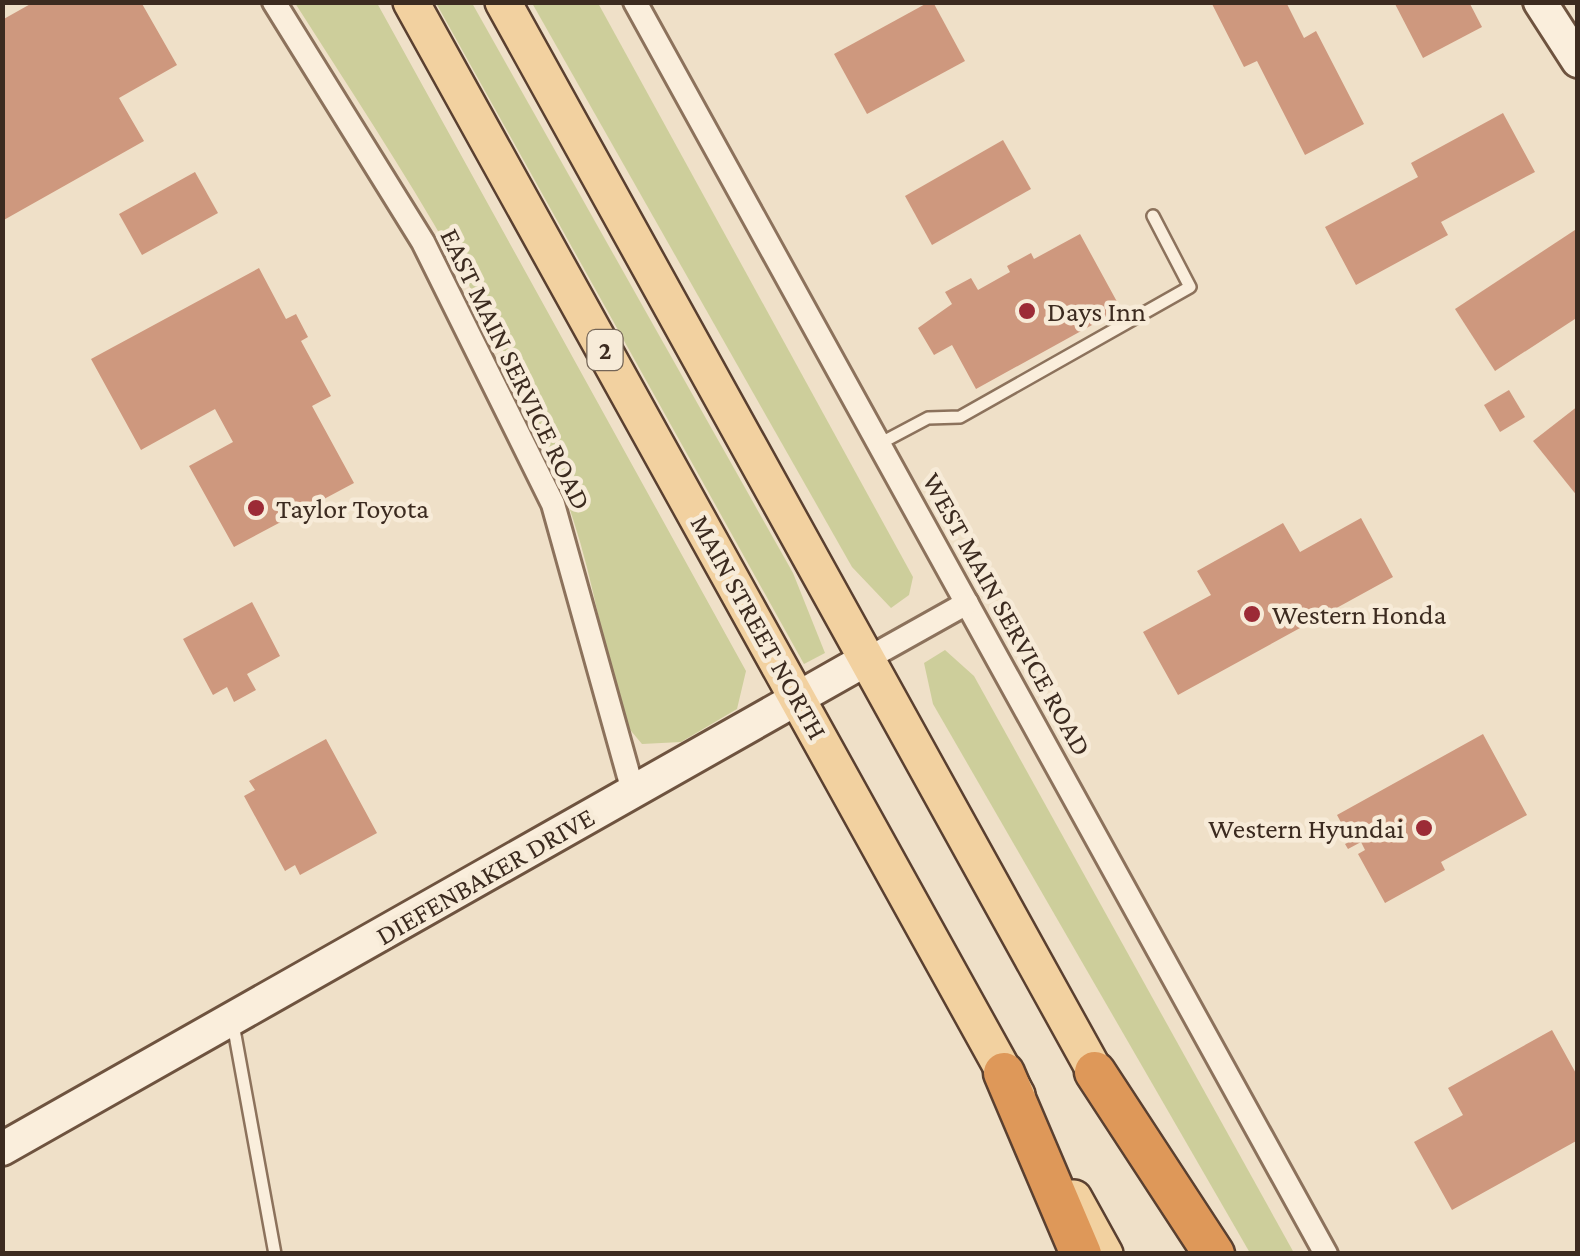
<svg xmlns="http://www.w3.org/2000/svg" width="1580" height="1256" font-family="'Crimson Pro',serif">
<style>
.green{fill:#cdce9b}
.building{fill:#ce987e}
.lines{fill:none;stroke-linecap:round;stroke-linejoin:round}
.lane-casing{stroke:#8c725c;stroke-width:16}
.street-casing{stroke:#8c725c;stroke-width:28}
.secondary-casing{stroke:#6e533f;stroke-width:38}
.primary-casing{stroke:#5a4030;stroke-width:40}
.highway-casing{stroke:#5a4030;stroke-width:45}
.lane{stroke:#faeedc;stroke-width:11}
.street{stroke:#faeedc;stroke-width:22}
.secondary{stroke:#faeedc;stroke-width:32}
.primary{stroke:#f2d1a0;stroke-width:35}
.highway{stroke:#de9859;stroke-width:40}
.poi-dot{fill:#9c2b36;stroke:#f7ebd8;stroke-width:4}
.labels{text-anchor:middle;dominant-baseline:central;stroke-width:9;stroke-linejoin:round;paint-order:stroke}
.shield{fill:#f7ebd8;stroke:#746557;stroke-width:2.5}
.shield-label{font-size:25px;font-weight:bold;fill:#3c2b20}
.poi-label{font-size:28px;fill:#3c2b20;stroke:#f7ebd8;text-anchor:start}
.street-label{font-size:28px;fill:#3c2b20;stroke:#f7ebd8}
</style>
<rect width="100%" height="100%" fill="#efe0c8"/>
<!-- green -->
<g class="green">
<path d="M295,3H377L746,671L737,709L681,742L642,744L621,719C605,653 594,583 573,519C513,333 399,166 295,3Z"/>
<polygon points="436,3 472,3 793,573 825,653 804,664"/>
<polygon points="532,3 598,3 913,577 909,595 891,608 852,567"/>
<polygon points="945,650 974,676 1294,1253 1250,1253 933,704 924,663"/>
</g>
<!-- building -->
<g class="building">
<polygon points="34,2 141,2 177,65 119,98 144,141 2,221 2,20"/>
<polygon points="929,2 933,2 965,61 867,114 834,54"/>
<polygon points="1211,2 1286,2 1304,38 1316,31 1364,124 1305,155 1257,61 1244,67"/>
<polygon points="1394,2 1469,2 1482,27 1423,58"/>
<polygon points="1503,113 1535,172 1441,222 1448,235 1356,285 1325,227 1418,177 1411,163"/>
<polygon points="1003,140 1031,189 932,245 905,196"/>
<polygon points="195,172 218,213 142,255 119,214"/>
<polygon points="1578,228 1578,317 1495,371 1455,309"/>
<polygon points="1080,234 1121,309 976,389 952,345 934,355 918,328 952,304 945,292 971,278 978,290 1010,272 1007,266 1031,253 1034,259"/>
<polygon points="259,268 286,319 296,314 308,337 301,341 331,396 312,406 354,483 234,547 189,466 233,442 215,409 141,450 91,359"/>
<polygon points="1509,390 1525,417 1500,432 1484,405"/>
<polygon points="1578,406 1578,497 1533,441"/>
<polygon points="1361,518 1393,577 1178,695 1143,632 1211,595 1197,571 1283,523 1300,552"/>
<polygon points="252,602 280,656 247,674 256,690 234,702 227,687 213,695 183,639"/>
<polygon points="1483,734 1527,815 1441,862 1445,870 1385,903 1358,854 1365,850 1361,842 1348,849 1345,844 1351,841 1337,815"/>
<polygon points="326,739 377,833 300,875 295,865 285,871 244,796 255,790 249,781"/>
<polygon points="1552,1030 1578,1077 1578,1140 1452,1210 1414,1142 1463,1115 1448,1088"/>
</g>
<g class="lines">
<!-- lane casing -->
<g class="lane-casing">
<g id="lane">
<polyline points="879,444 928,418 960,417 1190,287 1153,216"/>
<polyline points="233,1024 275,1254"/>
</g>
</g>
<!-- street casing -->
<g class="street-casing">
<g id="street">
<polyline points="274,2 423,242 553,504 633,791"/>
<polyline points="635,2 1326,1254"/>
<polyline points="867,659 967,603"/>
</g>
</g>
<!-- secondary casing -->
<g class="secondary-casing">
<g id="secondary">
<polyline points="1540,2 1578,61"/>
<polyline points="2,1149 867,659"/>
</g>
</g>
<!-- primary casing -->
<g class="primary-casing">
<g id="primary">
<polyline points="411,2 1017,1095"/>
<polyline points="503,2 1108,1095"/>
<polyline points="1074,1198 1105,1254"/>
</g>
</g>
<!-- highway casing -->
<g class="highway-casing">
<g id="highway">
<polyline points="1095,1072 1214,1254"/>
<polyline points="1004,1073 1081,1254"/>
</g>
</g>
<!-- lane -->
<use href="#lane" class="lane"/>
<!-- street -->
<use href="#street" class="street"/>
<!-- secondary -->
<use href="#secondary" class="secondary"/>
<!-- primary -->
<use href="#primary" class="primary"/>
<!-- highway -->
<use href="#highway" class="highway"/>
</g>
<!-- markers -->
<g class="poi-dot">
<circle cx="1027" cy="311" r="10"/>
<circle cx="256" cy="508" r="10"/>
<circle cx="1252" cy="614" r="10"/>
<circle cx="1424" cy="828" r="10"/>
</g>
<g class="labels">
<!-- shield labels -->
<rect class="shield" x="587.5" y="330" width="35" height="40" rx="8"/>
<g class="shield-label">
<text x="605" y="350">2</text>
</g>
<!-- poi labels -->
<g class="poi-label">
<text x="1047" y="311">Days Inn</text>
<text x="276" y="508">Taylor Toyota</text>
<text x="1272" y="614">Western Honda</text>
<text x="1404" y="828" text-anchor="end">Western Hyundai</text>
</g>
<!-- street labels -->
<g class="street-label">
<text transform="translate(516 369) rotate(64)">EAST MAIN SERVICE ROAD</text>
<text transform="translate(1007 614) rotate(61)">WEST MAIN SERVICE ROAD</text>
<text transform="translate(759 627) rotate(61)">MAIN STREET NORTH</text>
<text transform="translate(485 876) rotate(-30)">DIEFENBAKER DRIVE</text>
</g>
</g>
<!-- border -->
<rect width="1580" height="1256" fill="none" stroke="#3c2b20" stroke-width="10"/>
</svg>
